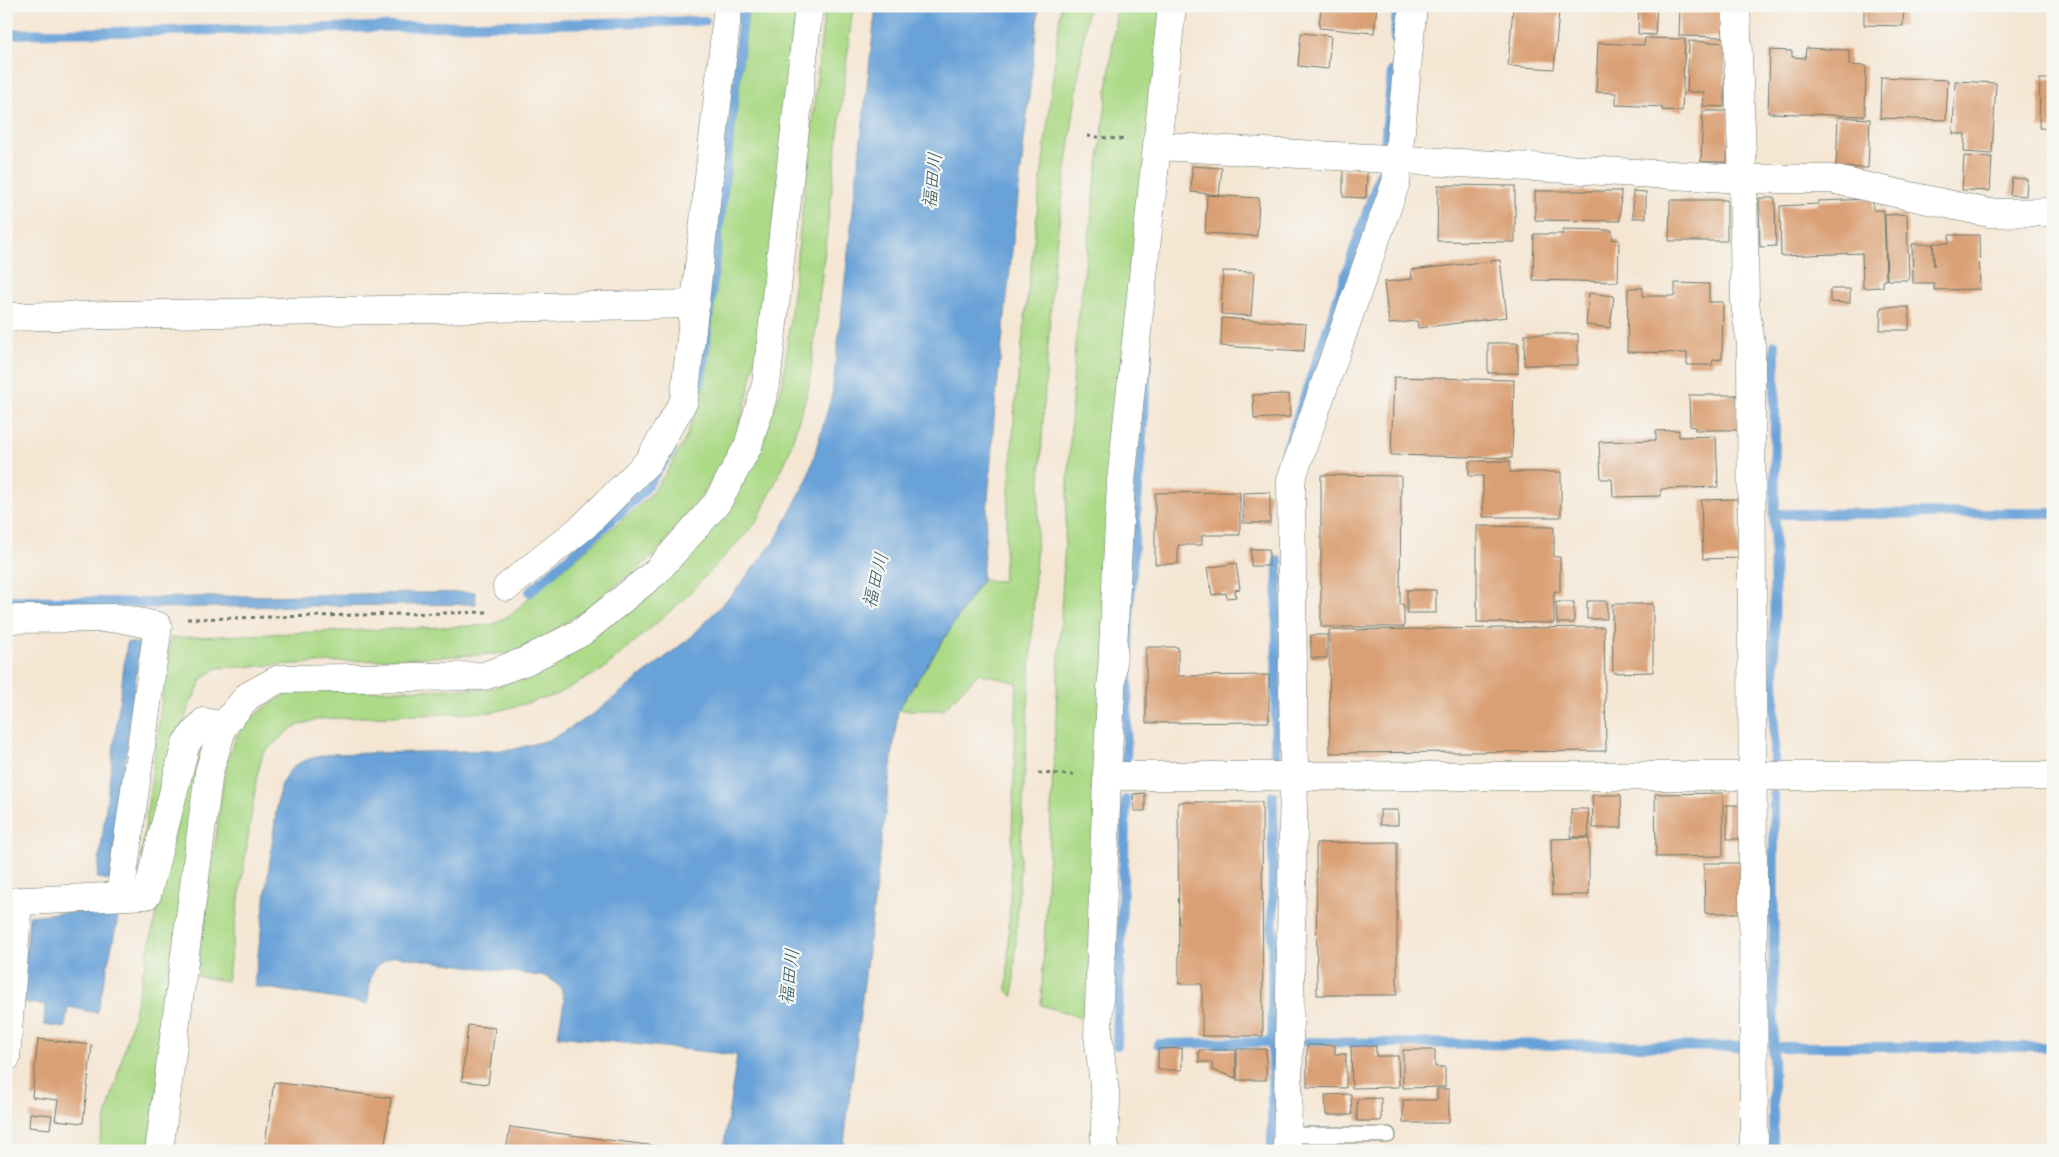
<svg xmlns="http://www.w3.org/2000/svg" width="2059" height="1157" font-family="'Indie Flower','Klee One',sans-serif">
<style>
.green{fill:#acda87;stroke:#668c5e}
.water{fill:#69a2d8;stroke:#447086}
.lines{fill:none;stroke-linecap:round;stroke-linejoin:round}
.stream{stroke:#69a2d8;stroke-width:10}
.building{fill:#daa074}
.lane-casing{stroke:#6a786c;stroke-width:17}
.street-casing{stroke:#6a786c;stroke-width:29}
.path{stroke:#6a786c;stroke-width:3;stroke-dasharray:4 4;stroke-linecap:butt}
.lane{stroke:#fff;stroke-width:15}
.street{stroke:#fff;stroke-width:28}
.labels{text-anchor:middle;dominant-baseline:central;stroke-width:4.5;stroke-linejoin:round;paint-order:stroke}
.water-label{font-size:19px;font-style:italic;fill:#355b65;stroke:#f6f6f2}
</style>
<rect width="100%" height="100%" fill="#f6f6f2"/>
<filter id="ink" filterUnits="userSpaceOnUse"><feTurbulence type="fractalNoise" baseFrequency=".02" numOctaves="2"/><feDisplacementMap in="SourceGraphic" scale="10" xChannelSelector="R" yChannelSelector="G"/><feConvolveMatrix kernelMatrix="1 2 1 2 8 2 1 2 1" color-interpolation-filters="sRGB"/></filter>
<filter id="wash" filterUnits="userSpaceOnUse"><feTurbulence type="fractalNoise" baseFrequency=".0096" numOctaves="4" result="noise"/><feDisplacementMap in="SourceGraphic" scale="20" xChannelSelector="R" yChannelSelector="G"/><feGaussianBlur stdDeviation="1.12" result="paint"/><feColorMatrix in="noise" values="0 0 0 0 0 0 0 0 0 0 0 0 0 0 0 0 0 1.4 0 .05"/><feComposite in="paint" operator="in"/></filter>
<g filter="url(#wash)">
<rect width="100%" height="100%" fill="#f5e6d3"/>
<!-- green -->
<g class="green">
<polygon points="749,6 798,6 760,338 747,398 731,452 701,496 654,556 583,611 534,644 511,653 217,668 203,678 187,711 151,849 141,858 170,638 492,625 513,613 524,602 649,497 668,470 686,438 698,403 707,365"/>
<path d="M825,6H853L809,387L787,458L756,523L682,601L602,670L556,695L494,712L317,719L292,728L263,753L257,776L227,981L197,976L226,763C230,754 233,742 238,734C252,714 274,699 297,691L489,689L542,672L592,640L762,446L783,383Z"/>
<polygon points="1061,6 1088,6 1054,260 1044,403 1013,997 1007,991 1017,683 979,673 943,710 898,710 982,580 1003,581 1015,405"/>
<polygon points="1117,6 1162,6 1087,1019 1041,1005 1075,344 1103,127"/>
<polygon points="204,742 150,1151 97,1151 133,1018 193,749"/>
</g>
<!-- water -->
<g class="water">
<path d="M876,6H1039L995,406L982,580L898,710L843,1151H723L737,1055L558,1036L564,1001L561,988L548,977L394,956C367,969 371,976 368,1004L254,986L278,797C286,764 300,760 331,754L511,750L552,739L592,715L691,637L735,591L776,539L807,480L832,395Z"/>
<polygon points="475,592 476,604 141,608 138,598"/>
<polygon points="127,642 140,644 110,880 97,878"/>
<polygon points="85,910 100,910 118,918 97,1013 68,1007 65,1028 44,1025 45,1005 22,1002 29,916"/>
</g>
<g class="lines">
<!-- stream -->
<g class="stream">
<polyline points="6,34 705,21"/>
<polyline points="1395,39 1397,6"/>
<polyline points="1385,145 1392,71"/>
<polyline points="698,390 703,366 744,6"/>
<polyline points="1280,482 1280,469 1380,174"/>
<polyline points="1774,514 2053,513"/>
<polyline points="530,592 642,493 671,451"/>
<polyline points="6,600 153,603"/>
<polyline points="1126,760 1129,612 1148,354"/>
<polyline points="1275,763 1278,561"/>
<polyline points="1774,766 1775,345"/>
<polyline points="1308,1042 1740,1047"/>
<polyline points="1158,1044 1272,1042"/>
<polyline points="1117,1045 1126,800"/>
<polyline points="1781,1047 2053,1047"/>
<polyline points="1272,1151 1273,796"/>
<polyline points="1773,1151 1774,795"/>
</g>
</g>
<g id="blocks">
<!-- building -->
<g class="building">
<polygon points="1321,6 1377,6 1374,33 1319,28"/>
<polygon points="1531,6 1547,6 1546,10 1559,11 1554,69 1508,66 1513,8 1537,10 1530,9"/>
<polygon points="1639,6 1657,6 1655,35 1638,34"/>
<polygon points="1680,6 1724,8 1723,37 1679,36"/>
<polygon points="1864,6 1904,6 1903,26 1864,25"/>
<polygon points="1301,33 1331,36 1328,69 1298,66"/>
<polygon points="1645,38 1685,39 1682,111 1662,110 1662,107 1616,105 1616,93 1596,92 1598,43 1644,45"/>
<polygon points="1689,41 1726,43 1724,107 1703,106 1704,92 1687,92"/>
<polygon points="1806,48 1849,50 1849,65 1866,66 1865,116 1768,113 1770,50 1792,51 1792,57 1805,58"/>
<polygon points="1881,77 1948,80 1946,120 1880,118"/>
<polygon points="2040,79 2053,79 2053,129 2039,128"/>
<polygon points="1955,81 1996,83 1992,154 1964,152 1965,134 1953,134"/>
<polygon points="1703,111 1729,111 1727,162 1701,162"/>
<polygon points="1838,117 1870,119 1868,168 1836,167"/>
<polygon points="1964,156 1992,157 1990,191 1962,190"/>
<polygon points="1192,166 1222,168 1219,195 1191,192"/>
<polygon points="1343,169 1367,170 1366,198 1343,197"/>
<polygon points="2012,178 2027,179 2026,196 2010,195"/>
<polygon points="1438,185 1515,186 1515,242 1437,241"/>
<polygon points="1535,191 1621,191 1620,221 1535,220"/>
<polygon points="1633,191 1646,192 1646,218 1633,218"/>
<polygon points="1207,195 1259,198 1257,236 1205,233"/>
<polygon points="1759,198 1775,198 1776,246 1760,247"/>
<polygon points="1873,199 1873,210 1884,210 1886,280 1883,280 1883,287 1863,288 1862,253 1781,256 1780,206 1818,204 1818,201"/>
<polygon points="1670,200 1727,200 1727,241 1669,241"/>
<polygon points="1907,214 1909,280 1887,280 1885,215"/>
<polygon points="1563,229 1612,230 1612,239 1619,240 1618,282 1533,280 1534,234 1563,234"/>
<polygon points="1949,235 1979,235 1980,289 1934,290 1934,283 1913,283 1912,244 1933,244 1934,266 1933,243 1949,243"/>
<polygon points="1500,260 1507,317 1418,328 1417,321 1389,324 1384,282 1412,279 1411,270"/>
<polygon points="1223,271 1254,272 1251,316 1221,314"/>
<polygon points="1675,283 1709,284 1709,302 1723,302 1722,359 1713,360 1712,365 1687,365 1687,353 1627,352 1628,288 1643,288 1643,296 1675,296"/>
<polygon points="1830,289 1850,289 1850,303 1830,302"/>
<polygon points="1589,293 1614,296 1610,328 1586,325"/>
<polygon points="1881,307 1909,307 1909,330 1880,330"/>
<polygon points="1222,318 1306,324 1304,351 1221,346"/>
<polygon points="1525,334 1578,334 1578,365 1524,365"/>
<rect x="1488" y="343" width="30" height="30"/>
<polygon points="1394,377 1514,380 1512,458 1391,455"/>
<polygon points="1289,394 1290,417 1254,419 1253,395"/>
<polygon points="1689,395 1737,395 1738,430 1695,430 1695,427 1690,426"/>
<polygon points="1679,430 1679,437 1716,436 1718,487 1661,489 1661,496 1613,497 1612,479 1601,479 1599,442 1656,440 1656,431"/>
<polygon points="1469,461 1510,461 1510,472 1561,472 1561,517 1483,517 1483,476 1469,476"/>
<polygon points="1321,475 1401,476 1400,604 1404,605 1404,627 1321,627"/>
<polygon points="1240,492 1240,535 1202,535 1202,545 1178,545 1178,564 1155,564 1155,493"/>
<polygon points="1270,492 1270,523 1243,523 1243,493"/>
<polygon points="1737,499 1739,558 1703,559 1701,500"/>
<polygon points="1477,526 1554,527 1554,557 1560,557 1560,592 1554,591 1554,623 1477,622"/>
<rect x="1251" y="549" width="18" height="17"/>
<polygon points="1236,563 1240,589 1235,590 1236,597 1227,598 1226,593 1212,595 1207,568"/>
<rect x="1407" y="590" width="29" height="23"/>
<rect x="1587" y="601" width="20" height="18"/>
<polygon points="1556,602 1574,602 1574,623 1557,623"/>
<polygon points="1612,604 1653,604 1653,672 1613,673"/>
<polygon points="1604,627 1606,751 1330,753 1329,630"/>
<rect x="1311" y="635" width="16" height="23"/>
<polygon points="1146,647 1178,647 1178,676 1269,675 1269,722 1146,723"/>
<polygon points="1145,793 1145,811 1134,811 1133,794"/>
<polygon points="1723,793 1723,856 1656,857 1655,794"/>
<polygon points="1592,795 1621,795 1622,828 1593,828"/>
<polygon points="1178,802 1262,802 1263,1036 1202,1036 1202,984 1179,984"/>
<rect x="1727" y="805" width="13" height="34"/>
<polygon points="1571,809 1588,809 1589,837 1571,837"/>
<rect x="1380" y="810" width="18" height="15"/>
<polygon points="1589,838 1589,895 1552,895 1551,839"/>
<polygon points="1397,842 1397,995 1317,995 1316,843"/>
<polygon points="1704,863 1740,863 1740,913 1705,913"/>
<polygon points="468,1025 495,1028 488,1084 462,1081"/>
<polygon points="38,1039 92,1045 83,1123 55,1120 58,1100 32,1097"/>
<polygon points="1307,1045 1335,1045 1335,1054 1346,1054 1346,1088 1307,1087"/>
<polygon points="1351,1046 1376,1046 1376,1056 1398,1056 1399,1087 1352,1088"/>
<polygon points="1182,1048 1182,1070 1158,1070 1158,1049"/>
<rect x="1237" y="1049" width="29" height="31"/>
<polygon points="1199,1050 1236,1050 1236,1078 1212,1070 1212,1062 1199,1062"/>
<polygon points="1403,1050 1435,1050 1435,1067 1445,1067 1445,1087 1403,1088"/>
<polygon points="274,1082 391,1098 384,1151 264,1151"/>
<polygon points="1437,1089 1449,1089 1449,1123 1403,1123 1403,1100 1437,1100"/>
<polygon points="1351,1094 1352,1115 1326,1115 1325,1095"/>
<polygon points="1381,1098 1381,1121 1357,1121 1357,1099"/>
<polygon points="30,1113 52,1115 50,1129 29,1127"/>
<polygon points="510,1127 686,1150 685,1151 506,1151"/>
<rect x="1307" y="1147" width="39" height="4"/>
</g>
</g>
</g>
<g filter="url(#ink)">
<use href="#blocks" fill-opacity="0" stroke="#6a786c" stroke-width="1"/>
<g class="lines">
<!-- lane casing -->
<g class="lane-casing">
<polyline id="lane" points="1288,1135 1388,1135"/>
</g>
<!-- street casing -->
<g class="street-casing">
<g id="street">
<polyline points="1736,6 1743,179 1745,303 1751,345 1754,1151"/>
<polyline points="1157,146 1743,179 1831,179 1989,213 2053,212"/>
<polyline points="6,317 696,304"/>
<polyline points="507,587 584,526 648,462 684,401 728,6"/>
<polyline points="6,619 118,618 158,626 120,896"/>
<polyline points="1107,776 2053,776"/>
<polyline points="6,902 147,895 186,743 204,722 223,726"/>
<polyline points="6,1058 18,901"/>
<polyline points="159,1151 209,772 223,726 248,696 279,679 484,676 526,661 582,632 656,572 717,503 748,446 766,385 809,6"/>
<polyline points="1104,1151 1106,1101 1098,1035 1107,776 1121,481 1172,6"/>
<polyline points="1287,1151 1294,777 1291,480 1396,182 1413,6"/>
</g>
</g>
<!-- path -->
<g class="path">
<polyline points="1087,136 1127,140"/>
<polyline points="187,619 488,612"/>
<polyline points="1038,773 1077,775"/>
</g>
<!-- lane -->
<use href="#lane" class="lane"/>
<!-- street -->
<use href="#street" class="street"/>
</g>
</g>
<g class="labels">
<!-- water labels -->
<g class="water-label">
<text transform="translate(934 181) rotate(-83)">福田川</text>
<text transform="translate(877 581) rotate(-76)">福田川</text>
<text transform="translate(791 977) rotate(-83)">福田川</text>
</g>
</g>
<!-- margin -->
<rect width="2059" height="1157" fill="none" stroke="#f6f6f2" stroke-width="25"/>
</svg>
